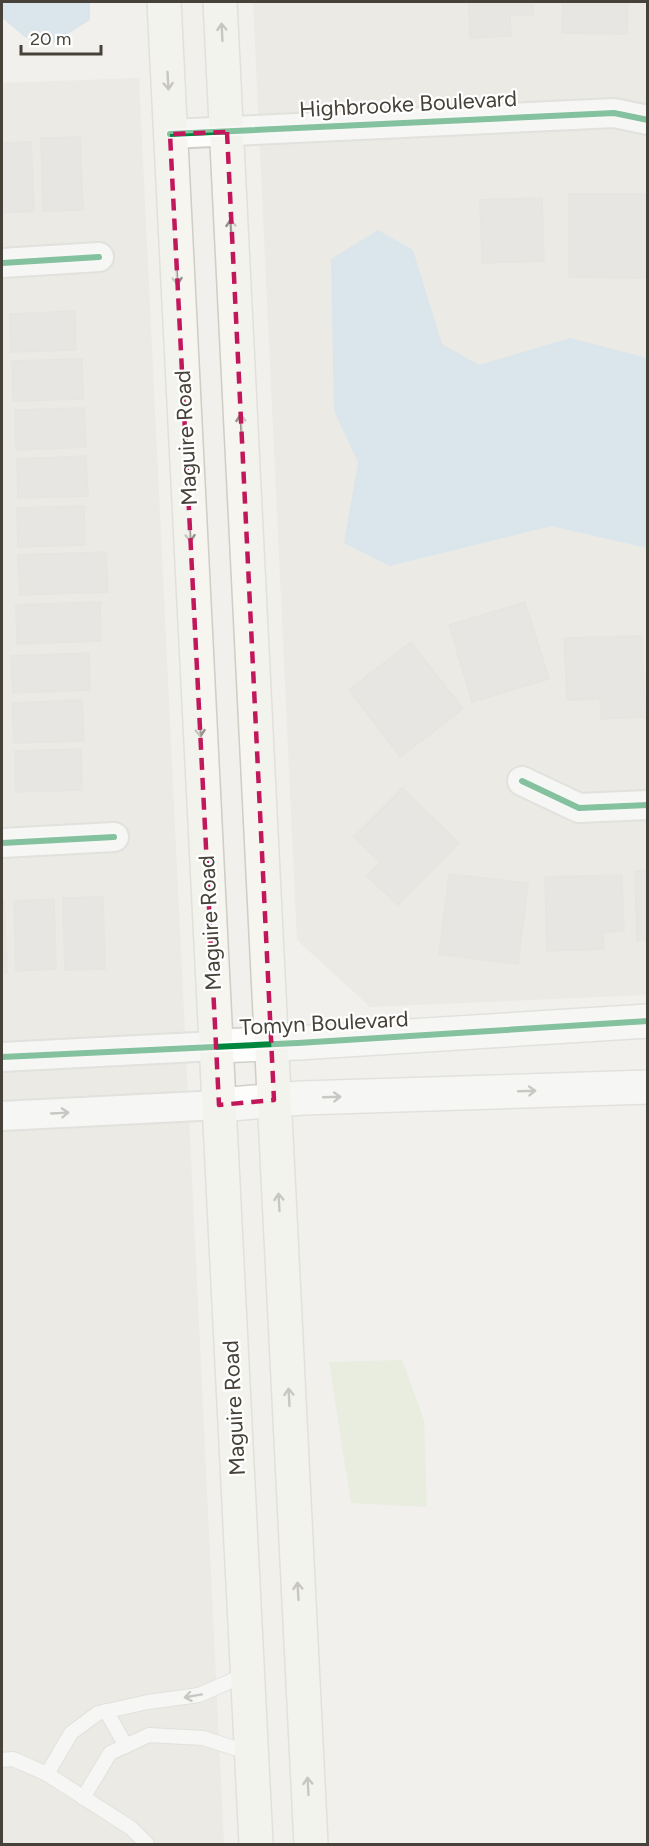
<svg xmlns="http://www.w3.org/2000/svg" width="649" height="1846" font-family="Figtree,sans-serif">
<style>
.residential{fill:#e5e2db}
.green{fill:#dde9cf}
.water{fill:#c1d7eb}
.building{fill:#dbd9d5;stroke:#d9d7d2;stroke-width:1.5}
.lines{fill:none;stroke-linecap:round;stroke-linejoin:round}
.service-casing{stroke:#cfceca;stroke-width:16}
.minor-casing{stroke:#cfceca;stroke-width:32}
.tertiary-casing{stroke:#cfceca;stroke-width:36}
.secondary-casing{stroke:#cfcdc4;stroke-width:36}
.service{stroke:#fdfdfc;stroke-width:14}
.minor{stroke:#fdfdfc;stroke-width:28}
.tertiary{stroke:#fdfdfc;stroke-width:33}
.secondary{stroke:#f6f5f0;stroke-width:33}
.cycleway-casing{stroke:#fff;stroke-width:10}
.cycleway{stroke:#00873e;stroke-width:6}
.oneway{stroke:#96938b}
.oneway2{stroke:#999691}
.marked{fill:none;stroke:#c2185b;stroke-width:4.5;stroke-dasharray:12 8;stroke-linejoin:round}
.labels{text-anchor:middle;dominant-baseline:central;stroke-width:4.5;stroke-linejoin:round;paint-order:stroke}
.street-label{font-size:22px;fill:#474239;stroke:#fff}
</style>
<rect width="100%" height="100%" fill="#f1f0ec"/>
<!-- residential -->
<g class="residential">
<polygon points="253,2 647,2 647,995 370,1007 297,940"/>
<polygon points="139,78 224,1844 2,1844 2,83"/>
</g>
<!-- green -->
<polygon class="green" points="402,1360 424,1420 427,1507 351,1503 329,1362"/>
<!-- water -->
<g class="water">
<polygon points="2,2 90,2 90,20 47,47 25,37 2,18"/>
<polygon points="378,230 413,250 442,344 479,365 570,338 647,358 647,548 551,526 390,566 344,543 358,462 334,411 331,259"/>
</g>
<!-- building -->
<g class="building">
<polygon points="469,2 533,2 533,15 510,15 511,36 470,38"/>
<polygon points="563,2 628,2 627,34 562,33"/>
<polygon points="80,137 83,210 43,211 41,138"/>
<polygon points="31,142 34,211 2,213 2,143"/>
<polygon points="569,194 648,194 647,278 569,277"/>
<polygon points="542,198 544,261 482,263 480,200"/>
<polygon points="75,311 76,350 11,352 10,314"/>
<polygon points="82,359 83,399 13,401 12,361"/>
<polygon points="84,408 86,447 16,450 15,410"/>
<polygon points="86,456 88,496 18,498 17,459"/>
<polygon points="84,506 85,545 18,547 17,508"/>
<polygon points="106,552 108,592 20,595 18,555"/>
<polygon points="100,602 101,641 17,644 16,605"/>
<polygon points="525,602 549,679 472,702 449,625"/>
<polygon points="642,636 645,717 601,719 600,699 567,700 564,638"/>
<polygon points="411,642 463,709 400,757 349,690"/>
<polygon points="89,653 90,690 13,693 11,656"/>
<polygon points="82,700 84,741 14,743 12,703"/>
<polygon points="81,749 82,790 16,792 15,751"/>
<polygon points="402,788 459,843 398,905 367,876 380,862 354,837"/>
<polygon points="648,870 648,940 637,941 635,871"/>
<polygon points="449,874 528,883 518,964 439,954"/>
<polygon points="622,875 624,931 603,932 604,949 547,951 545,877"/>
<polygon points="103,897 105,969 65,970 63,898"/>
<polygon points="54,899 56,969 16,971 14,901"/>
<polygon points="2,900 4,900 7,973 2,973"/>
</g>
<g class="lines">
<!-- service casing -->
<g class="service-casing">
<g id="service">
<polyline points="106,1711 126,1746"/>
<polyline points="2,1760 13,1759 47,1774 131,1828 147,1844"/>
<polyline points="47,1774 71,1733 98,1713 148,1702 199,1695 247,1674"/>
<polyline points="83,1798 110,1753 149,1735 203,1738 250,1753"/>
</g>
</g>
<!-- minor casing -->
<g class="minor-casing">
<g id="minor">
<polyline points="170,134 614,113 648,120"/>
<polyline points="2,263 99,257"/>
<polyline points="522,781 579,808 648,805"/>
<polyline points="2,843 114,837"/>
<polyline points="2,1057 216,1046"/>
<polyline points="2,1116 219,1105"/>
</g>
</g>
<!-- tertiary casing -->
<g class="tertiary-casing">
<g id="tertiary">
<polyline points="216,1046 298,1043 648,1021"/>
<polyline points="219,1105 302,1098 648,1087"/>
</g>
</g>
<!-- secondary casing -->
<g class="secondary-casing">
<g id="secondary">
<polyline points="164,2 256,1844"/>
<polyline points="220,2 311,1844"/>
</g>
</g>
<!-- service -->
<use href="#service" class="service"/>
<!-- minor -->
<use href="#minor" class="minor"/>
<!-- tertiary -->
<use href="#tertiary" class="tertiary"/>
<!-- secondary -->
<use href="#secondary" class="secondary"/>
<!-- cycleway casing -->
<g class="cycleway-casing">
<g id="cycleway">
<polyline points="170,134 614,113 648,120"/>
<polyline points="2,263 99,257"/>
<polyline points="522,781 579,808 648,805"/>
<polyline points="2,843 114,837"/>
<polyline points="2,1057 298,1043 648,1021"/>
</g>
</g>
<!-- cycleway -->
<use href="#cycleway" class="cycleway"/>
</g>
<!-- one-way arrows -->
<defs><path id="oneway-shaft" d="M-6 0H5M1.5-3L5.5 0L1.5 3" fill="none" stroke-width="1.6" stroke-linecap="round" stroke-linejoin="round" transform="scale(1.5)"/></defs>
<g class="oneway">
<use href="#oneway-shaft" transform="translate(222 32) rotate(-93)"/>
<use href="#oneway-shaft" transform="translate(168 81) rotate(87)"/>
<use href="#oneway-shaft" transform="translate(231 228) rotate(-93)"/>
<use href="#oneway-shaft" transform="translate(177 276) rotate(87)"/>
<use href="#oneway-shaft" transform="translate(241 423) rotate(-93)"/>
<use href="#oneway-shaft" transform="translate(190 533) rotate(87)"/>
<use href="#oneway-shaft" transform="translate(200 728) rotate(87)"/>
<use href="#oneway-shaft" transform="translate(279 1202) rotate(-93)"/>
<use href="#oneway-shaft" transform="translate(289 1397) rotate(-93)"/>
<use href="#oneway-shaft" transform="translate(298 1591) rotate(-93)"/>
<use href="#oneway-shaft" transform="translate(308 1786) rotate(-93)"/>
</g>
<g class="oneway2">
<use href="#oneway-shaft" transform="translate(527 1091) rotate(-2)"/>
<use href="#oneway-shaft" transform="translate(332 1097) rotate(-2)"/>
<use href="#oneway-shaft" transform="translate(60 1113) rotate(-3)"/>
<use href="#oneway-shaft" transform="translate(193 1696) rotate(170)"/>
</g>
<!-- marked area -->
<path d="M0 0H649V1846H0ZM227,132L274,1100L219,1105L170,134Z" fill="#f1f0ec" fill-opacity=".55" fill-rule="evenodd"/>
<path class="marked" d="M227,132L274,1100L219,1105L170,134Z"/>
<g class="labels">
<!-- street labels -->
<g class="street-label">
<text transform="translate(408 104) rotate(-3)">Highbrooke Boulevard</text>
<text transform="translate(186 438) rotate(-93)">Maguire Road</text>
<text transform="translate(210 923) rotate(-93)">Maguire Road</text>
<text transform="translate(324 1023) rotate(-3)">Tomyn Boulevard</text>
<text transform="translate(234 1408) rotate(-93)">Maguire Road</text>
</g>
</g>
<!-- border -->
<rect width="649" height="1846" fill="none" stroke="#474239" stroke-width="6"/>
<!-- scale -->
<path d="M21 45v9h80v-9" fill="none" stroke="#474239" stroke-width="3"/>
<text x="30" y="45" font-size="18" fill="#474239" stroke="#ffffff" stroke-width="4.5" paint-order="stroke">20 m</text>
</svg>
